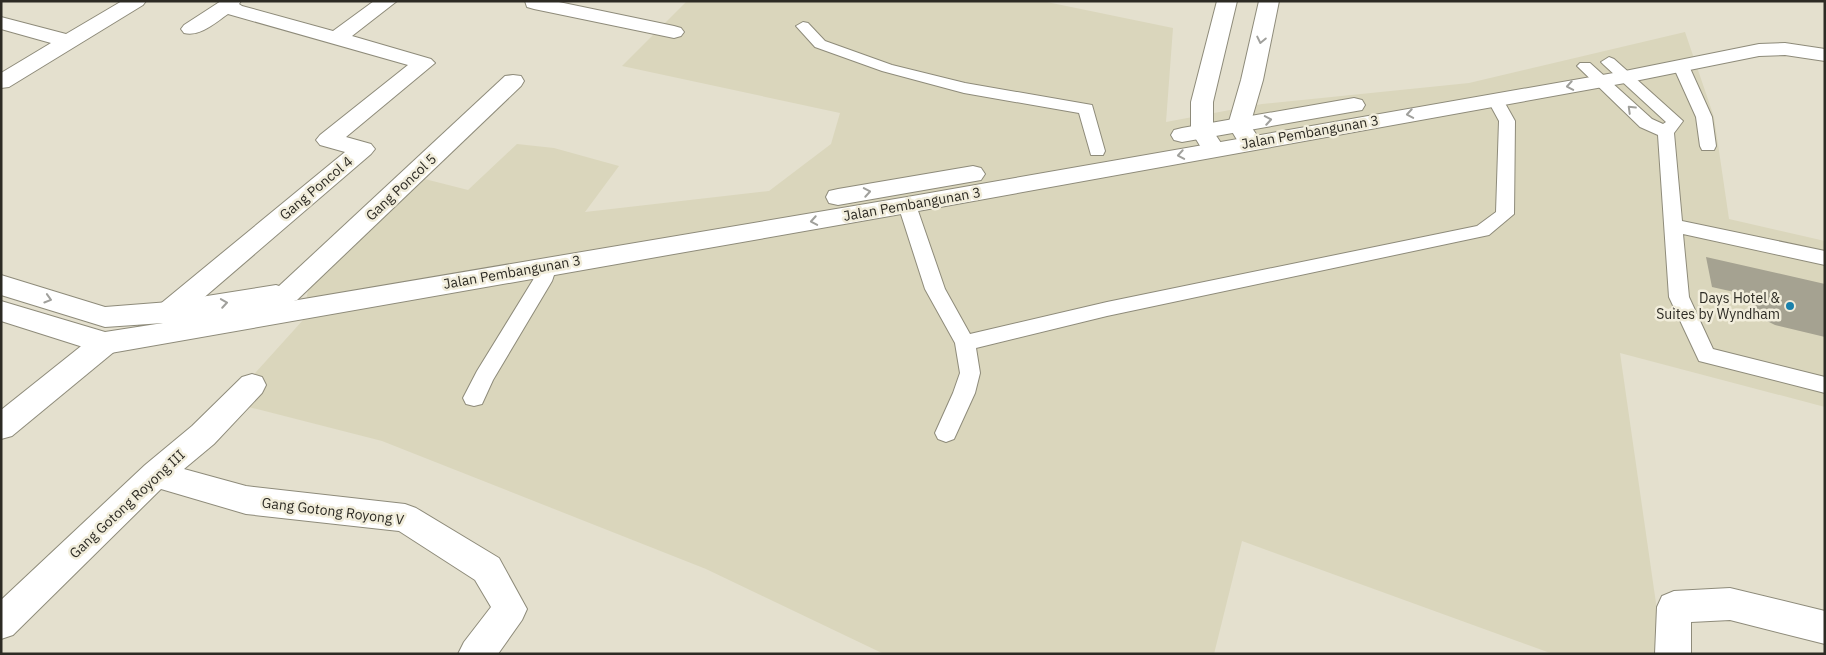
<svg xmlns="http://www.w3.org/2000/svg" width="1826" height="655" font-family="'IBM Plex Sans',sans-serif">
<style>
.built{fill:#dad6bc}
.building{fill:#a5a291}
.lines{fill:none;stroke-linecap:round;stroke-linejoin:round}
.service-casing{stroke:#8e8b7a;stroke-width:2}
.minor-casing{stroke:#8e8b7a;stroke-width:2}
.tertiary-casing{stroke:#8e8b7a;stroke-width:2}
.service{fill:#fff;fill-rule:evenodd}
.minor{fill:#fff;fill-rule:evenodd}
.tertiary{fill:#fff;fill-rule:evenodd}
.oneway{stroke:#a0a09c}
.poi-dot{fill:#1a81ab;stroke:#f1eddb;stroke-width:2}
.labels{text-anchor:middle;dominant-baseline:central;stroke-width:5;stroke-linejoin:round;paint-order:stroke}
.street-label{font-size:14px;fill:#2d2b24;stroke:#f1eddb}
.poi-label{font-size:14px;fill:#2d2b24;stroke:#f1eddb;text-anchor:end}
</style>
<rect width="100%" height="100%" fill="#e4e0ce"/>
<!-- built -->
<polygon class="built" points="687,1 1042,1 1173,28 1166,122 1262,104 1469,83 1685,32 1714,117 1729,219 1825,241 1825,407 1620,353 1661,638 1660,654 1553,654 1242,541 1214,654 884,654 706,569 382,441 229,402 303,320 312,266 413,176 468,190 517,144 554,148 619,166 585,212 769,191 831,144 840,113 622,66"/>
<!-- building -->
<polygon class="building" points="1706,257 1825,284 1825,337 1775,325 1757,316 1752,296 1712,287"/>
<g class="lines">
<!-- service casing -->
<g class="service-casing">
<g id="service">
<polygon points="803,22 808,23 825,41 892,65 965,83 1092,105 1105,151 1103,155 1091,155 1079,113 964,93 882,71 815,47 796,26"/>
<polygon points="1609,57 1614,59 1683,121 1674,133 1682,221 1825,251 1825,265 1683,234 1689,297 1713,349 1825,377 1825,393 1699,361 1669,297 1658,135 1640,127 1577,66 1580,63 1590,63 1652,119 1663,124 1666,122 1604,65 1601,62"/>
<polygon points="1681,61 1689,66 1712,117 1716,146 1714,150 1702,150 1700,146 1696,117 1673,66"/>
<polygon points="1495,94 1501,96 1515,121 1514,214 1489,235 1107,316 976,348 980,373 975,393 954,439 946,442 938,439 935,433 953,393 960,373 955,343 925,289 898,205 901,201 907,199 913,201 916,205 945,289 970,334 1107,302 1477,226 1496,212 1499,121 1487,99"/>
<polygon points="548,259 555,261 557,266 552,281 493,380 482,404 474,406 466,404 463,398 477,371 533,280 541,261"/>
</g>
</g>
<!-- minor casing -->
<g class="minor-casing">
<g id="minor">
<polygon points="122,1 146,1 143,5 9,87 1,88 1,73 51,43 1,29 1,17 66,34"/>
<path d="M221,1H241L239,4L242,6L333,31L374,1H397L352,36L431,59L435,63L346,137L371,144L375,149L371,154L179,319L169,322L159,319L155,312L159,305L345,152L320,145L316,140L320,135L408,65L228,14C215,23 200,37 184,33L181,29L184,25Z"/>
<polygon points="525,1 554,1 674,26 681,28 684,32 681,36 674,38 534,9 527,7"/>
<polygon points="1217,1 1237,1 1213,102 1213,131 1225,149 1221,154 1213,156 1205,154 1191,131 1191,102"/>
<polygon points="1259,1 1279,1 1263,80 1250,125 1262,143 1258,148 1250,150 1242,148 1228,125 1241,80"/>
<polygon points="513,75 521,76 524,81 521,86 297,300 288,303 279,300 275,293 279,286 505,76"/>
<polygon points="105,332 115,335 119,343 115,351 12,436 1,439 1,410 95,335"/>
<polygon points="252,374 262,377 266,385 262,393 214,444 184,469 246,486 405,504 416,508 499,558 527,609 522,620 498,654 458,654 464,642 491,607 475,580 399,531 246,514 161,489 13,635 1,639 1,600 145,465 192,426 242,377"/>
<polygon points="1730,588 1825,611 1825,644 1730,620 1691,622 1691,654 1655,654 1657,607 1662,596 1674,591"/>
</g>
</g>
<!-- tertiary casing -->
<g class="tertiary-casing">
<g id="tertiary">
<polygon points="1785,43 1825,49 1825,61 1785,55 1759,56 1625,83 907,213 105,354 1,321 1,301 105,332 163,323 105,327 1,295 1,275 105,307 169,302 276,285 285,288 289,295 286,302 907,197 1625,71 1759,44"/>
<polygon points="1354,98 1362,100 1365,105 1362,110 1182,142 1174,140 1171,135 1174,130 1182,128"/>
<polygon points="973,166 981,168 985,174 981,180 838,205 829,203 826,197 829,191 838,189"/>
</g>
</g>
<!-- service -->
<use href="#service" class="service"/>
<!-- minor -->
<use href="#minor" class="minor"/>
<!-- tertiary -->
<use href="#tertiary" class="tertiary"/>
</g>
<!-- one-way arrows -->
<defs><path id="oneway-chevron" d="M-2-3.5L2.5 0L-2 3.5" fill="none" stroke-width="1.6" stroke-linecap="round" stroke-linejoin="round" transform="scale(1.25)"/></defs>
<g class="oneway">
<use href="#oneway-chevron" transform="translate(1261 40) rotate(102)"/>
<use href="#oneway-chevron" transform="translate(1570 86) rotate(170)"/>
<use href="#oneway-chevron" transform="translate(1631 109) rotate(-136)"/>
<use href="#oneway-chevron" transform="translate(1410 114) rotate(170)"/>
<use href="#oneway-chevron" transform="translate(1268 120) rotate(-10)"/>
<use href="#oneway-chevron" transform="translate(1181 155) rotate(170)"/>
<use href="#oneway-chevron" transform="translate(867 192) rotate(-10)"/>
<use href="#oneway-chevron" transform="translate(814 221) rotate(170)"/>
<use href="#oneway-chevron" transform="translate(48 299) rotate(17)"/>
<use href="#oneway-chevron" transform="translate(224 303) rotate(-9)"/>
</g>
<!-- markers -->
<circle class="poi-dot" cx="1790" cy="306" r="5"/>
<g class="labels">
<!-- street labels -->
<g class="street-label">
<text transform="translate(1310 132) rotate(-10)">Jalan Pembangunan 3</text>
<text transform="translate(401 187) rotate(-43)">Gang Poncol 5</text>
<text transform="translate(316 188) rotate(-40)">Gang Poncol 4</text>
<text transform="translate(912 204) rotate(-10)">Jalan Pembangunan 3</text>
<text transform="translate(512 272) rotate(-10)">Jalan Pembangunan 3</text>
<text transform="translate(127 504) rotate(-43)">Gang Gotong Royong III</text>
<text transform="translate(333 511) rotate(7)">Gang Gotong Royong V</text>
</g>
<!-- poi labels -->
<g class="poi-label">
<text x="1780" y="298">Days Hotel &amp;<tspan x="1780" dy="16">Suites by Wyndham</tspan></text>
</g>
</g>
<!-- border -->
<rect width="1826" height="655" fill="none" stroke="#2d2b24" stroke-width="5"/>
</svg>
